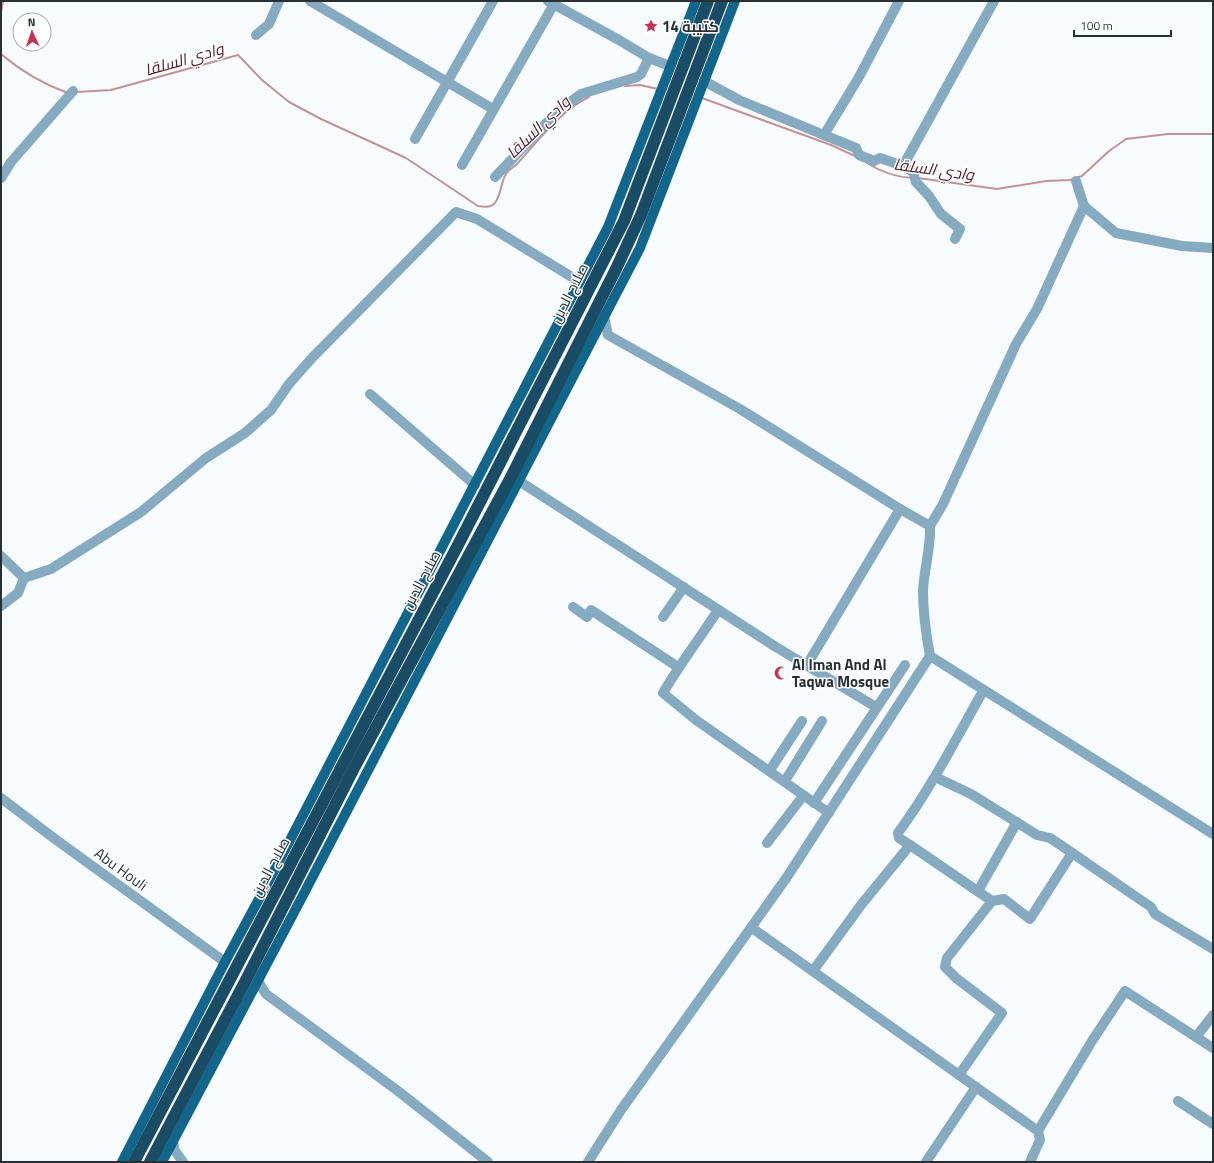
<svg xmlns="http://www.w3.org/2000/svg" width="1214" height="1163" font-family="'Titillium Web',Cairo,sans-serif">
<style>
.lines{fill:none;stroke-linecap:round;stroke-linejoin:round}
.stream{stroke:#c09497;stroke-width:2}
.minor{stroke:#86aac0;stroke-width:10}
.major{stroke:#12668c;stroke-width:10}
.highway{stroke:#1a4c65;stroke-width:12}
.labels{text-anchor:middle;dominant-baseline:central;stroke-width:3;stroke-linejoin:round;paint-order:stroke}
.poi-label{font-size:15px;font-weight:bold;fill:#293034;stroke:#fff;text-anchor:start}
.street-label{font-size:15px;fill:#293034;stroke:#fff}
.water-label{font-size:16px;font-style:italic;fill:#541d26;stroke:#fff}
</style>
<rect width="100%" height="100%" fill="#f7fbfd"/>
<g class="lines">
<!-- stream -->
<g class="stream">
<polyline points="1,12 3,1"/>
<path d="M1,54C21,71 43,84 68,93"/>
<polyline points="625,86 640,85 658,89"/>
<path d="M77,92L111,90L238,55L262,80L289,102L321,119L406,158L478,206C484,207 491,208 495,203C501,195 501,182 506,174C508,170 514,167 517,164C538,141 561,110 589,97"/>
<polyline points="702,98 831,145 855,156"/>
<path d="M867,163C881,172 895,177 912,178"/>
<polyline points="918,178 997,189 1046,181 1070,180 1082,176 1109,151 1126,139 1168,134 1213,134"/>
</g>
<!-- minor -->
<g class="minor">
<polyline points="310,1 493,109"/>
<polyline points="548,1 619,40 649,58 670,66"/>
<polyline points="256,35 269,24 279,1"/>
<polyline points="704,81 739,100 824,135 859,77 899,1"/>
<polyline points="824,135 856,148 859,155 874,161 880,158 903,166 913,172 916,182 929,196 941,214 960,229 955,239"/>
<polyline points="415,139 493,1"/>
<polyline points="462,165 554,4"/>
<polyline points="903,166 994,1"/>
<polyline points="495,177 557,112 581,94 637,77 641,74 649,58"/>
<polyline points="1,178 11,162 73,91"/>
<polyline points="1084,206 1116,233 1182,246 1213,248"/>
<path d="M604,316L608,335L740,409L900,509L930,526C931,548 924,569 923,591C923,613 926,634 930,656L1213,834"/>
<polyline points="370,394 475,485"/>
<polyline points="519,481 776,647 876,707"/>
<polyline points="930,526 943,504 1016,344 1037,309 1084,206 1076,181"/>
<polyline points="1,556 24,578 18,593 1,606"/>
<polyline points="24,578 51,569 141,512 206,458 245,433 271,410 289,384 312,358 456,212 477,219 580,282"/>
<polyline points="573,607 587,617 591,610 678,667"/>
<path d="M718,610C700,638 680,664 663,693L696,720L829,813"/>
<polyline points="663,617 684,587"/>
<polyline points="807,665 900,509"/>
<polyline points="770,770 802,721"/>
<polyline points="935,777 971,794 1037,835 1050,838 1062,846 1151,907 1155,914 1213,949"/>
<polyline points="785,781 822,721"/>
<polyline points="1,798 55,839 225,962"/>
<polyline points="814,803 905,665"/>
<polyline points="767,843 803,796"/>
<polyline points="910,845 992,901 1004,899 1030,919 1072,853"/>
<polyline points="978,891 1017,822"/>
<polyline points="752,928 1038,1131 1040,1140 1030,1162"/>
<path d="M813,971L861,905L910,845L899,838L898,833C931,788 956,739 983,691"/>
<polyline points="258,981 266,994 398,1091 488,1162"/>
<polyline points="1196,1037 1213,1015"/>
<polyline points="959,1075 1002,1013 956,978 945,967 947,958 992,901"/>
<polyline points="1178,1101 1213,1124"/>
<polyline points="1038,1131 1092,1041 1125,991 1213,1048"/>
<polyline points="173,1142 175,1151 183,1162"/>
<polyline points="588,1162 621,1110 787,877 930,656"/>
<polyline points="926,1162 976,1087"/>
</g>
<!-- major -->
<g class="major">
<polyline points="122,1162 225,962 274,871 608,227 696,1"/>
<polyline points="162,1162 300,901 640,248 735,1"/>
</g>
<!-- highway -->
<g class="highway">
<polyline points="134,1162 458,545 624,221 708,1"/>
<polyline points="150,1162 246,980 354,768 510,479 616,269 641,215 722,1"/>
</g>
</g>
<!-- icons -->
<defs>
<g id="sight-bare" transform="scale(1.08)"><path d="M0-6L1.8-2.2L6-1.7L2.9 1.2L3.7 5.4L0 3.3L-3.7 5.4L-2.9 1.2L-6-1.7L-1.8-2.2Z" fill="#c43452" stroke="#fff" stroke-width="2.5" paint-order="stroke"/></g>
<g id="mosque-bare" transform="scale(1.08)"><path d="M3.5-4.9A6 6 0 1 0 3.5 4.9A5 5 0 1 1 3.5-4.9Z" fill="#c43452" stroke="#fff" stroke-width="2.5" paint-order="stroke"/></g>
</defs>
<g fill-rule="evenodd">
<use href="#sight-bare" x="651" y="26"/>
<use href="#mosque-bare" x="781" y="673"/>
</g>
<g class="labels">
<!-- poi labels -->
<g class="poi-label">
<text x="662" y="26">كتيبة 14</text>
<text x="792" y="664">Al Iman And Al<tspan x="792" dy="17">Taqwa Mosque</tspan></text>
</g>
<!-- street labels -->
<g class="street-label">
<text transform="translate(569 293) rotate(-63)">صلاح الدين</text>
<text transform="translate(421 580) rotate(-62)">صلاح الدين</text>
<text transform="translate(270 867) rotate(-62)">صلاح الدين</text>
<text transform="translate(121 869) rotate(36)">Abu Houli</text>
</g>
<!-- water labels -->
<g class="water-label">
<text transform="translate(184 59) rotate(-16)">وادي السلقا</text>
<text transform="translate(538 127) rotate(-44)">وادي السلقا</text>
<text transform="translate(934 169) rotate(8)">وادي السلقا</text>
</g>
</g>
<!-- border -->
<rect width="1214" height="1163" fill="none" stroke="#293034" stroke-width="4"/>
<!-- north arrow -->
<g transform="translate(32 32) rotate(357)"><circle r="19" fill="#ffffff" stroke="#a9acae"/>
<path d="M0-3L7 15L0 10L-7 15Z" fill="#c43452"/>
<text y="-6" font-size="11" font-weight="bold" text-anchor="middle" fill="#293034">N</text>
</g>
<!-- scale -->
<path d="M1074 30v6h97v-6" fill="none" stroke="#293034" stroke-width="2"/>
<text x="1080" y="30" font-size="12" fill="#293034" stroke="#ffffff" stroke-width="3" paint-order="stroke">100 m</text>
</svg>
